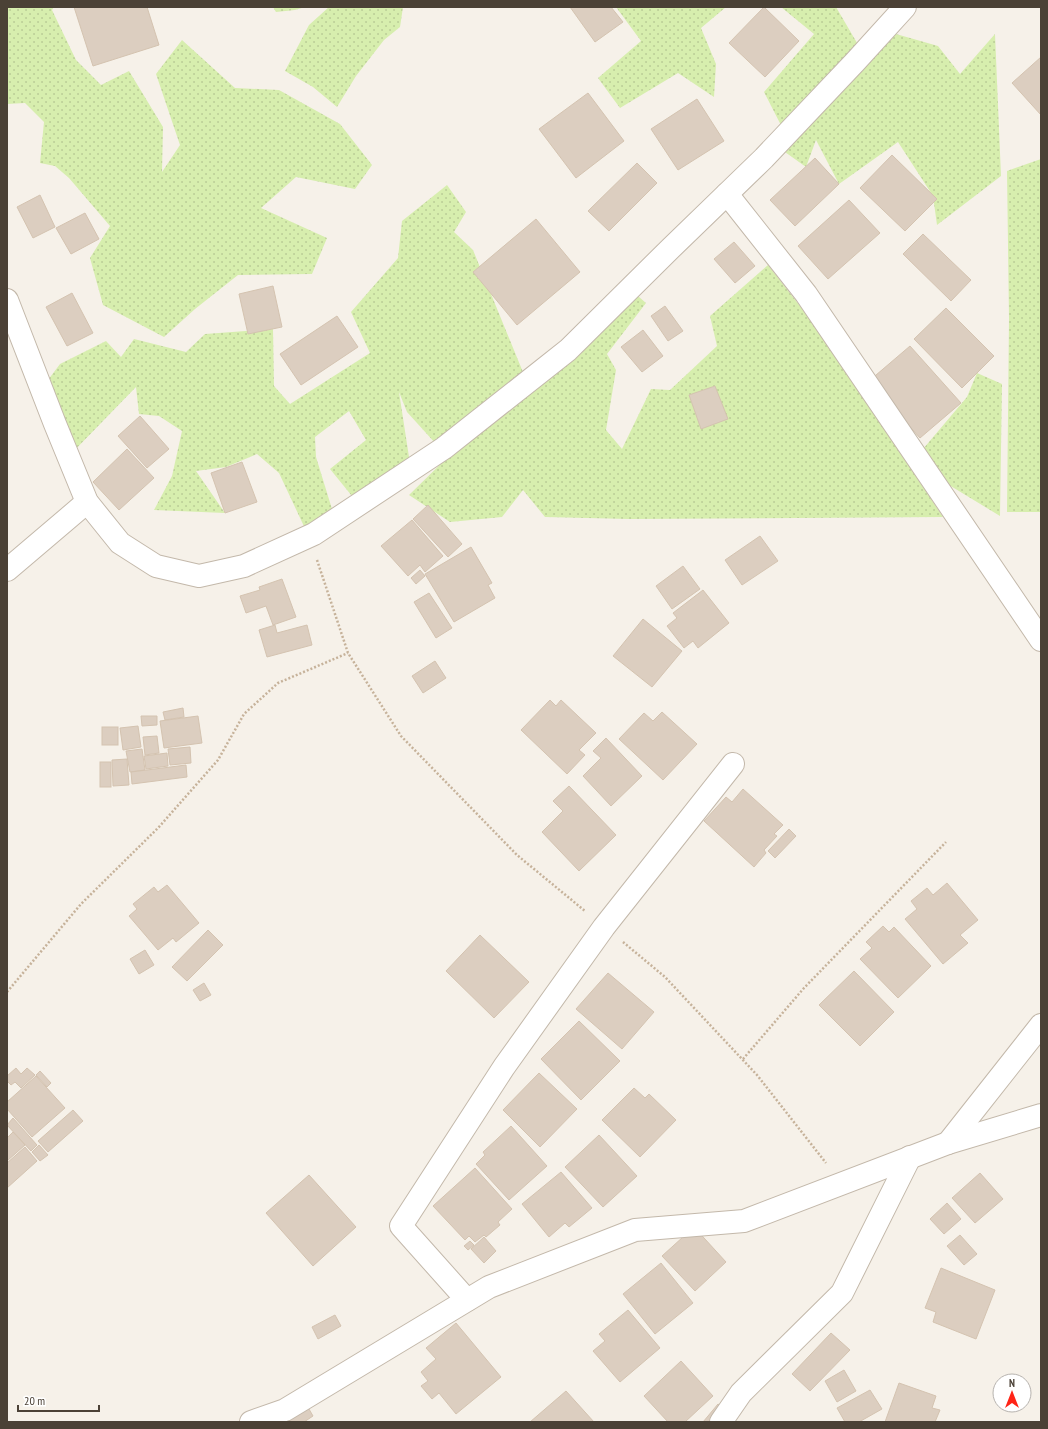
<svg xmlns="http://www.w3.org/2000/svg" width="1048" height="1429" font-family="'PT Sans Narrow',sans-serif">
<style>
.grass{fill:url(#grass-dots)}
.building{fill:#dccec0;stroke:#d4c3b0}
.lines{fill:none;stroke-linecap:round;stroke-linejoin:round}
.street-casing{stroke:#c3b8aa;stroke-width:24}
.path{stroke:#c6b29a;stroke-width:2.5;stroke-dasharray:2 2;stroke-linecap:butt}
.street{stroke:#fff;stroke-width:22}
</style>
<defs>
<pattern id="grass-dots" width="8" height="8" patternUnits="userSpaceOnUse"><rect width="8" height="8" fill="#d7eeae"/><path d="M2 2h.1M6 6h.1" fill="none" stroke="#bacd96" stroke-width="1.8" stroke-linecap="round"/></pattern>
</defs>
<rect width="100%" height="100%" fill="#f6f1e9"/>
<!-- grass -->
<g class="grass">
<polygon points="7,7 54,7 52,10 76,60 101,85 129,71 163,127 162,172 180,145 156,74 182,40 235,88 279,90 340,124 372,165 355,189 296,177 261,208 327,238 312,274 238,275 195,309 164,337 103,305 90,258 110,226 69,178 55,166 40,163 44,122 25,103 7,104"/>
<polygon points="273,7 305,7 295,10 276,12"/>
<polygon points="329,7 403,7 400,27 384,40 356,76 337,107 313,87 285,71 309,25"/>
<polygon points="616,7 726,7 701,28 716,64 714,97 678,73 620,108 598,78 641,41"/>
<polygon points="781,7 836,7 860,48 889,32 938,46 960,74 995,34 1001,176 937,225 933,196 898,142 839,184 816,140 806,167 785,152 786,135 764,92 814,34"/>
<polygon points="1041,159 1041,512 1007,512 1009,318 1007,171"/>
<polygon points="447,185 466,212 454,232 473,250 527,382 436,444 407,412 399,392 411,470 356,501 330,469 366,440 349,411 315,437 316,457 332,509 309,537 279,473 257,454 226,467 196,471 225,513 154,510 172,476 182,431 159,416 139,414 136,387 68,457 48,380 60,364 106,341 121,357 134,339 186,352 205,334 273,329 274,386 290,404 370,353 351,312 398,258 402,221"/>
<polygon points="768,265 818,329 943,517 629,519 545,517 523,490 502,517 450,522 409,495 624,284 646,303 607,354 616,370 606,430 622,449 651,389 670,390 717,346 710,316"/>
<polygon points="977,373 1002,384 1000,516 949,485 923,449 967,397"/>
</g>
<!-- building -->
<g class="building">
<polygon points="74,7 147,7 159,45 93,66"/>
<polygon points="570,7 611,7 623,22 595,42"/>
<polygon points="764,7 799,41 765,77 729,43"/>
<polygon points="1041,57 1041,115 1012,83"/>
<polygon points="588,93 624,141 576,178 539,129"/>
<polygon points="697,99 724,141 678,170 651,129"/>
<polygon points="892,155 937,199 905,231 860,188"/>
<polygon points="815,158 839,184 795,226 770,200"/>
<polygon points="637,163 657,183 609,231 588,211"/>
<polygon points="40,195 55,227 33,238 17,207"/>
<polygon points="849,200 880,233 828,279 798,246"/>
<polygon points="85,213 99,239 71,254 56,228"/>
<polygon points="536,219 580,272 517,325 473,272"/>
<polygon points="923,234 971,280 951,301 903,254"/>
<polygon points="734,242 755,266 735,283 714,259"/>
<polygon points="273,286 282,327 248,334 239,294"/>
<polygon points="72,293 93,333 67,346 46,307"/>
<polygon points="665,306 683,331 668,341 651,316"/>
<polygon points="946,308 994,356 962,388 914,339"/>
<polygon points="337,316 358,347 301,385 280,354"/>
<polygon points="643,330 663,356 642,372 621,347"/>
<polygon points="910,346 961,403 920,438 869,381"/>
<polygon points="715,386 728,419 701,429 689,395"/>
<polygon points="140,416 169,449 147,468 118,436"/>
<polygon points="127,449 154,478 119,510 93,482"/>
<polygon points="242,462 257,502 225,513 211,473"/>
<polygon points="428,505 462,544 448,557 413,519"/>
<polygon points="412,520 443,556 425,572 420,565 408,576 381,546"/>
<polygon points="760,536 778,561 742,585 725,560"/>
<polygon points="471,547 492,583 488,585 495,598 454,622 425,574"/>
<polygon points="683,566 700,589 672,609 656,586"/>
<polygon points="420,570 425,576 416,584 411,578"/>
<polygon points="282,579 296,617 273,625 266,606 246,613 240,596 260,590 259,587"/>
<polygon points="703,590 729,623 698,648 693,641 684,648 667,626 677,618 673,613"/>
<polygon points="429,593 452,628 436,638 414,602"/>
<polygon points="643,619 682,651 652,687 613,656"/>
<polygon points="275,625 277,633 307,625 312,645 267,657 259,630"/>
<polygon points="435,661 446,678 423,693 412,676"/>
<polygon points="550,700 556,706 561,700 596,733 579,750 585,755 567,774 521,730"/>
<polygon points="183,708 184,717 165,720 163,712"/>
<polygon points="662,712 697,744 663,780 619,739 644,713 653,721"/>
<polygon points="141,716 157,716 157,725 142,726"/>
<polygon points="198,716 202,743 164,748 160,721"/>
<polygon points="138,726 141,747 123,750 120,728"/>
<rect x="102" y="727" width="16" height="18"/>
<polygon points="157,736 159,753 145,755 143,737"/>
<polygon points="606,738 642,776 611,806 583,776 601,758 593,751"/>
<polygon points="190,747 191,763 170,765 168,749"/>
<polygon points="142,749 145,770 130,772 126,751"/>
<polygon points="167,753 168,766 146,769 144,756"/>
<polygon points="127,759 129,785 113,786 112,760"/>
<rect x="100" y="762" width="11" height="25"/>
<polygon points="186,765 187,777 132,784 131,772"/>
<polygon points="569,786 616,835 579,871 542,832 563,811 553,801"/>
<polygon points="743,789 783,825 774,834 777,836 764,850 766,853 754,867 704,821 726,797 732,802"/>
<polygon points="789,829 796,836 775,858 768,851"/>
<polygon points="947,883 978,920 960,935 968,943 943,964 905,919 917,909 911,901 927,888 933,895"/>
<polygon points="167,885 199,923 176,942 173,938 158,950 129,916 137,909 133,904 154,887 158,892"/>
<polygon points="883,926 889,932 894,927 931,966 898,998 860,959 872,948 866,942"/>
<polygon points="208,930 223,945 187,981 172,967"/>
<polygon points="480,935 529,982 494,1018 446,971"/>
<polygon points="145,950 154,965 139,974 130,959"/>
<polygon points="854,971 894,1012 860,1046 819,1005"/>
<polygon points="608,973 654,1012 622,1049 576,1009"/>
<polygon points="204,983 211,995 200,1001 193,990"/>
<polygon points="579,1021 620,1061 581,1100 541,1059"/>
<polygon points="16,1068 21,1074 27,1068 35,1075 21,1088 15,1082 11,1085 7,1081 7,1076"/>
<polygon points="40,1071 51,1083 47,1087 36,1075"/>
<polygon points="539,1073 577,1109 540,1147 503,1110"/>
<polygon points="36,1076 65,1108 32,1137 7,1109 7,1102"/>
<polygon points="634,1088 645,1098 649,1094 676,1120 640,1157 602,1120"/>
<polygon points="73,1110 83,1121 48,1152 38,1141"/>
<polygon points="13,1118 37,1145 31,1151 7,1125"/>
<polygon points="511,1126 547,1166 509,1200 476,1164 485,1155 483,1152"/>
<polygon points="13,1132 25,1145 7,1161 7,1138"/>
<polygon points="599,1135 637,1176 603,1207 565,1167"/>
<polygon points="39,1145 48,1155 40,1161 32,1152"/>
<polygon points="25,1147 37,1161 7,1188 7,1163"/>
<polygon points="475,1168 512,1209 498,1222 500,1225 486,1237 484,1235 475,1242 469,1236 465,1240 433,1206"/>
<polygon points="561,1172 592,1208 569,1227 565,1223 549,1237 522,1204"/>
<polygon points="980,1173 1003,1199 975,1223 952,1198"/>
<polygon points="309,1175 356,1227 313,1266 266,1213"/>
<polygon points="947,1203 961,1219 944,1234 930,1219"/>
<polygon points="694,1227 726,1262 695,1291 662,1256"/>
<polygon points="960,1235 977,1254 964,1265 947,1246"/>
<polygon points="484,1237 496,1251 484,1263 471,1249"/>
<polygon points="470,1241 474,1245 468,1250 464,1246"/>
<polygon points="661,1263 693,1303 655,1334 623,1294"/>
<polygon points="941,1268 995,1290 976,1339 933,1322 936,1312 925,1308"/>
<polygon points="628,1310 660,1348 620,1382 593,1351 605,1341 599,1334"/>
<polygon points="335,1315 341,1326 318,1339 312,1327"/>
<polygon points="456,1323 501,1377 456,1414 439,1393 432,1399 421,1386 428,1381 421,1372 436,1359 426,1348"/>
<polygon points="831,1333 850,1350 810,1391 792,1374"/>
<polygon points="681,1361 713,1396 685,1422 668,1422 644,1396"/>
<polygon points="844,1370 856,1391 837,1402 825,1381"/>
<polygon points="899,1383 936,1396 932,1408 940,1410 935,1422 885,1422"/>
<polygon points="870,1390 882,1409 859,1422 845,1422 837,1408"/>
<polygon points="566,1391 594,1422 530,1422"/>
<polygon points="302,1397 313,1416 304,1422 259,1422"/>
<polygon points="718,1404 728,1411 719,1422 703,1422"/>
</g>
<g class="lines">
<!-- street casing -->
<g class="street-casing">
<g id="street">
<polyline points="727,194 806,294 1041,640"/>
<polyline points="7,300 55,424 87,502 120,543 156,566 199,576 244,566 314,534 444,448 568,350 671,248 764,158 855,62 905,7"/>
<polyline points="7,570 87,502"/>
<polyline points="948,1143 1041,1025"/>
<polyline points="467,1300 401,1226 504,1067 604,927 733,764"/>
<polyline points="251,1422 285,1410 489,1287 635,1230 744,1221 948,1143 1041,1115"/>
<polyline points="721,1422 741,1393 842,1293 910,1157"/>
</g>
</g>
<!-- path -->
<g class="path">
<polyline points="317,560 348,653 401,736 517,855 585,911"/>
<polyline points="623,942 665,977 742,1059 757,1075 826,1163"/>
<polyline points="7,992 81,904 159,827 218,760 244,714 278,683 348,653"/>
<polyline points="743,1059 804,988 946,842"/>
</g>
<!-- street -->
<use href="#street" class="street"/>
</g>
<!-- border -->
<rect width="1048" height="1429" fill="none" stroke="#4b4136" stroke-width="16"/>
<!-- north arrow -->
<g transform="translate(1012 1393)"><circle r="19" fill="#ffffff" stroke="#b7b3af"/>
<path d="M0-3L7 15L0 10L-7 15Z" fill="#ff2417"/>
<text y="-6" font-size="11" font-weight="bold" text-anchor="middle" fill="#4b4136">N</text>
</g>
<!-- scale -->
<path d="M18 1405v6h81v-6" fill="none" stroke="#4b4136" stroke-width="2"/>
<text x="24" y="1405" font-size="12" fill="#4b4136" stroke="#ffffff" stroke-width="3" paint-order="stroke">20 m</text>
</svg>
